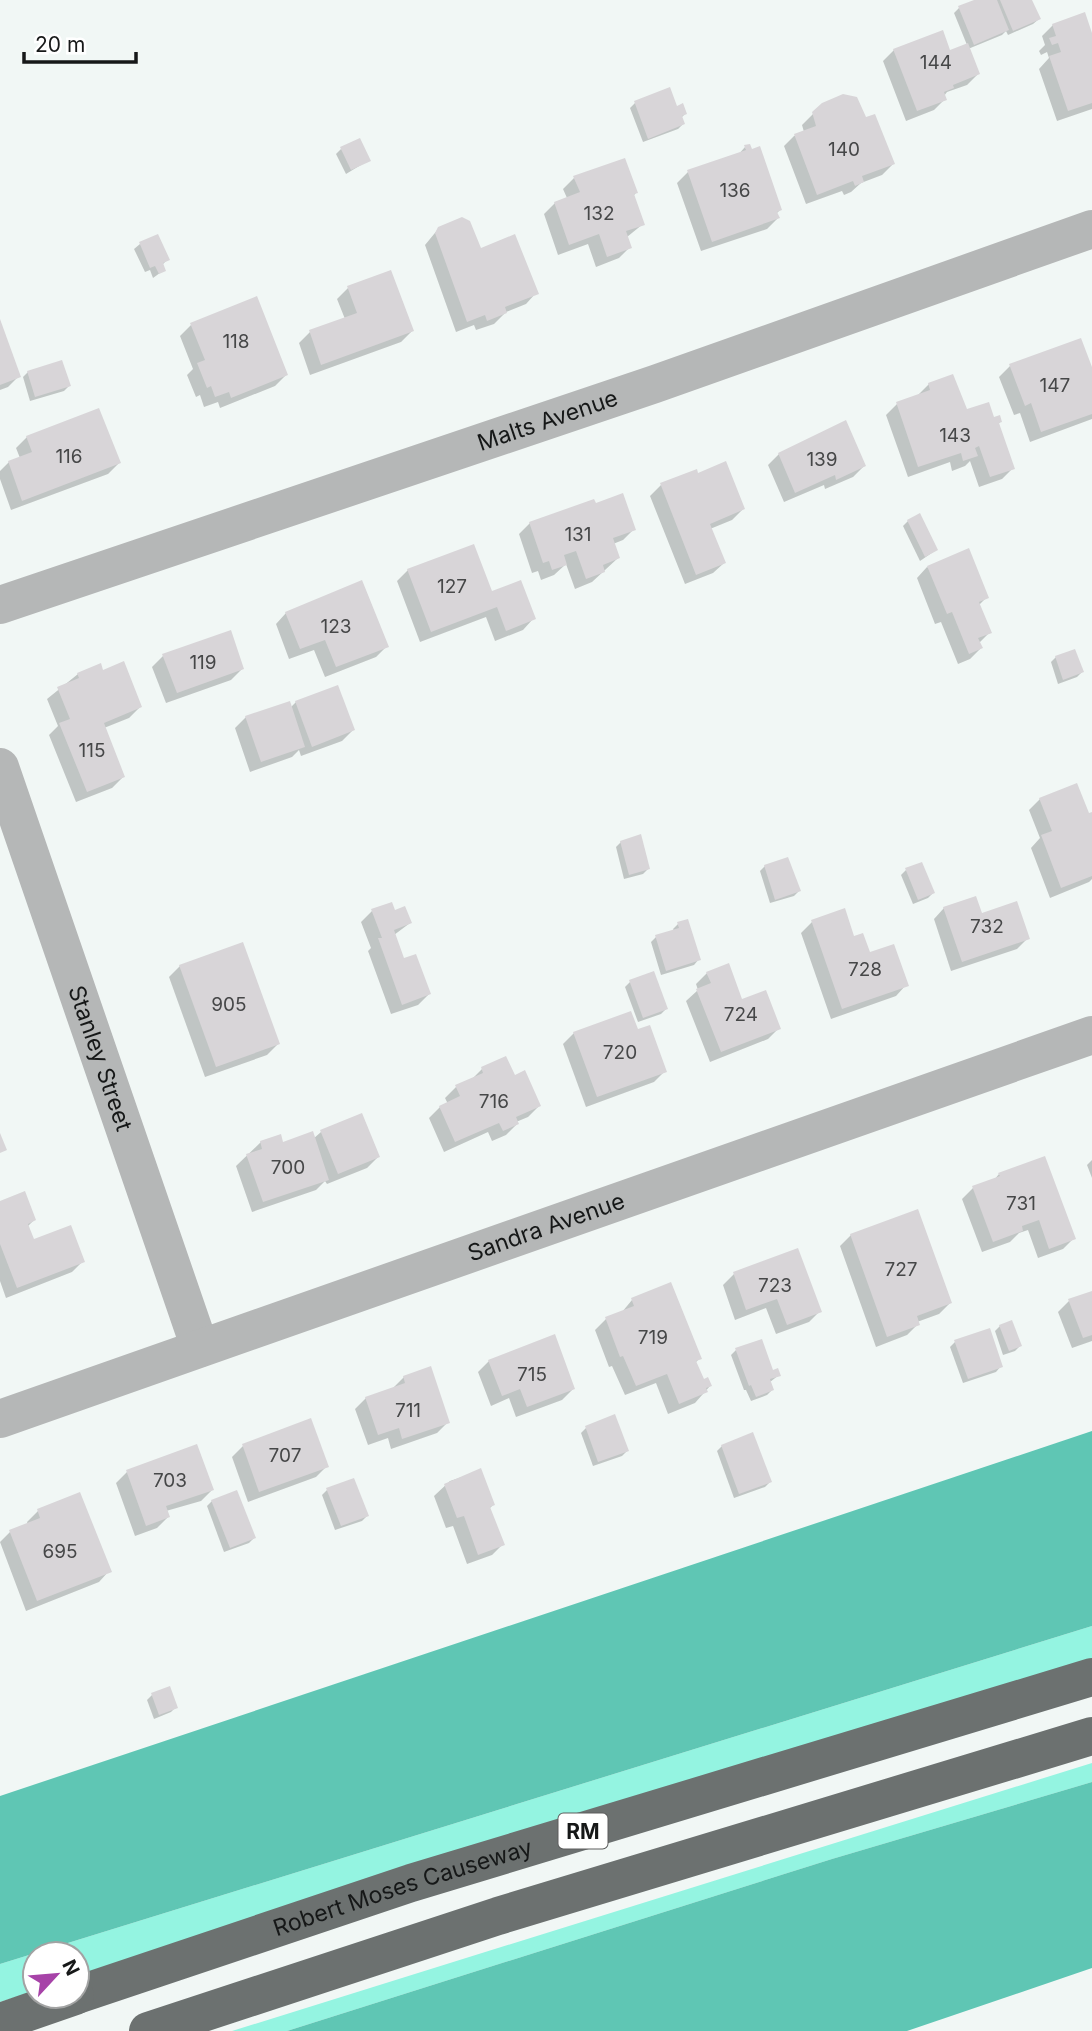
<svg xmlns="http://www.w3.org/2000/svg" width="1092" height="2031" font-family="Inter,sans-serif">
<style>
.green{fill:#94f4e1}
.forest{fill:#5fc6b4}
.shadow{fill:#0003}
.building{fill:#d8d5d8}
.lines{fill:none;stroke-linecap:round;stroke-linejoin:round}
.street{stroke:#b5b7b7;stroke-width:38}
.highway{stroke:#6c7170;stroke-width:38}
.labels{text-anchor:middle;dominant-baseline:central;stroke-width:6;stroke-linejoin:round;paint-order:stroke}
.number-label{font-size:19px;fill:#464748}
.shield{fill:#fff;stroke:#5c5d5d;stroke-width:2}
.shield-label{font-size:21px;font-weight:bold;fill:#161818}
.street-label{font-size:23px;fill:#161818;stroke:#fff}
</style>
<rect width="100%" height="100%" fill="#f1f7f5"/>
<!-- green -->
<g class="green">
<polygon points="1092,1626 1092,1659 77,1977 77,1954 35,1954 35,1991 0,2002 0,1964"/>
<polygon points="1092,1763 1092,1782 832,1859 287,2031 232,2031"/>
</g>
<!-- forest -->
<g class="forest">
<polygon points="1092,1431 1092,1626 0,1964 0,1796"/>
<polygon points="1092,1782 1092,1968 907,2031 287,2031 832,1859"/>
</g>
<!-- shadow -->
<g class="shadow">
<polygon points="978,0 1030,0 1039,19 1033,24 1008,35 1006,31 1002,35 968,49 978,74 967,85 947,92 944,96 945,99 934,110 906,121 883,61 894,50 949,52 967,45 954,13 959,8"/>
<polygon points="1053,25 1092,34 1092,109 1057,121 1039,69 1049,58 1047,52 1041,55 1039,51 1045,45 1042,36"/>
<polygon points="669,90 676,108 685,114 681,118 683,124 678,129 643,142 630,108 635,103"/>
<polygon points="813,114 865,120 893,164 882,175 861,183 851,192 844,195 842,191 806,204 784,146 794,136 804,132 802,125"/>
<polygon points="745,147 780,210 776,214 778,218 767,229 701,251 677,183 688,172 738,155"/>
<polygon points="341,149 369,160 346,174 336,154"/>
<polygon points="574,178 636,193 633,196 643,224 627,237 630,247 619,258 596,267 588,244 558,255 544,214 555,203 567,198 563,189"/>
<polygon points="439,228 480,250 536,293 526,304 506,312 494,324 476,330 474,325 456,332 425,245"/>
<polygon points="158,236 168,259 162,265 164,270 153,278 150,270 145,272 134,249 140,244"/>
<polygon points="348,288 412,331 401,342 310,375 299,343 310,332 345,319 337,299"/>
<polygon points="256,299 286,375 275,386 220,408 218,402 204,407 200,395 196,397 187,375 193,369 180,336 191,325"/>
<polygon points="0,323 19,376 8,387 0,390"/>
<polygon points="1010,366 1092,372 1092,419 1030,442 1020,413 1014,415 999,377"/>
<polygon points="28,372 69,386 64,391 30,401 23,377"/>
<polygon points="929,384 966,412 1000,422 998,425 1013,468 1002,479 979,487 970,461 965,466 952,471 950,462 908,477 886,415 897,404 918,395"/>
<polygon points="27,437 119,463 108,474 11,510 0,479 0,471 9,462 20,458 16,448"/>
<polygon points="779,454 864,466 853,477 825,489 824,485 784,502 768,465"/>
<polygon points="697,475 743,509 732,520 710,529 724,563 713,573 685,584 650,496 661,485"/>
<polygon points="908,521 936,550 920,561 903,526"/>
<polygon points="530,523 634,529 623,540 613,544 618,558 592,582 575,589 566,564 554,575 541,580 538,571 532,573 519,534"/>
<polygon points="927,567 987,597 979,605 990,632 979,643 981,648 970,659 958,664 941,622 935,624 917,578"/>
<polygon points="408,570 491,593 533,619 523,630 495,641 486,617 420,642 397,581"/>
<polygon points="286,613 387,646 376,657 325,677 314,650 289,659 276,624"/>
<polygon points="163,656 242,669 231,680 166,703 152,667"/>
<polygon points="1056,657 1082,672 1077,677 1058,684 1051,662"/>
<polygon points="102,672 140,707 129,718 104,728 123,777 112,788 76,802 49,735 58,726 47,699 78,674"/>
<polygon points="296,702 353,730 342,741 301,756 299,750 292,757 250,772 235,728 246,717 290,708"/>
<polygon points="1040,799 1088,815 1092,814 1092,879 1089,882 1050,898 1031,848 1040,838 1029,810"/>
<polygon points="621,842 648,869 643,874 624,879 616,847"/>
<polygon points="765,866 799,891 794,896 770,903 760,871"/>
<polygon points="906,870 933,893 928,898 913,904 901,875"/>
<polygon points="944,908 981,915 1028,938 1017,949 951,971 934,919"/>
<polygon points="372,911 394,912 410,923 394,935 403,960 429,994 418,1005 391,1014 368,951 371,948 361,922"/>
<polygon points="812,922 853,938 868,955 906,985 896,996 831,1019 801,933"/>
<polygon points="678,924 699,959 694,965 661,975 651,942 656,937 674,931 673,929"/>
<polygon points="180,966 278,1044 267,1055 205,1077 169,977"/>
<polygon points="707,973 779,1028 768,1039 710,1062 686,1001 698,990 696,984"/>
<polygon points="630,982 666,1009 661,1014 638,1022 625,987"/>
<polygon points="637,1031 665,1071 654,1082 586,1107 563,1044 574,1033"/>
<polygon points="482,1069 514,1077 539,1106 528,1117 516,1122 517,1124 506,1135 492,1141 488,1132 444,1152 429,1118 440,1107 448,1104 445,1098 456,1087 470,1081"/>
<polygon points="361,1116 378,1157 367,1168 327,1184 325,1181 316,1190 252,1212 236,1166 261,1142 282,1144 313,1139 321,1132"/>
<polygon points="1092,1160 1092,1178 1087,1165"/>
<polygon points="999,1174 1074,1238 1063,1249 1038,1258 1028,1230 1019,1233 1010,1242 982,1252 962,1199 973,1188 994,1180"/>
<polygon points="0,1203 34,1220 27,1227 33,1242 83,1261 72,1272 6,1298 0,1281"/>
<polygon points="851,1235 950,1303 939,1314 917,1322 918,1324 907,1335 876,1347 840,1246"/>
<polygon points="734,1274 820,1311 809,1322 776,1334 766,1308 735,1320 723,1285"/>
<polygon points="1092,1293 1092,1341 1072,1348 1058,1312 1069,1301"/>
<polygon points="632,1300 700,1358 695,1363 703,1382 710,1386 695,1403 668,1414 656,1383 625,1395 612,1366 609,1367 595,1330 606,1319 622,1312"/>
<polygon points="1000,1326 1020,1346 1015,1351 1003,1355 995,1331"/>
<polygon points="955,1342 1001,1366 996,1372 963,1383 950,1347"/>
<polygon points="736,1350 779,1375 770,1382 772,1390 767,1395 751,1401 746,1390 744,1390 731,1355"/>
<polygon points="489,1361 573,1389 562,1400 516,1417 509,1398 491,1406 478,1372"/>
<polygon points="404,1377 448,1422 437,1433 391,1449 388,1438 368,1445 355,1409 366,1398 393,1388"/>
<polygon points="586,1428 627,1451 622,1456 593,1466 581,1433"/>
<polygon points="243,1446 327,1466 316,1477 248,1502 232,1457"/>
<polygon points="722,1446 770,1482 765,1487 734,1498 717,1451"/>
<polygon points="480,1471 493,1505 489,1509 503,1544 492,1555 467,1564 453,1526 446,1528 434,1496 450,1481"/>
<polygon points="127,1472 212,1490 201,1501 166,1511 168,1517 157,1528 135,1536 116,1483"/>
<polygon points="327,1490 367,1516 362,1521 335,1530 322,1495"/>
<polygon points="212,1501 254,1538 249,1543 224,1552 207,1506"/>
<polygon points="38,1511 109,1571 99,1582 26,1611 0,1542 10,1532 28,1525 27,1522"/>
<polygon points="152,1695 176,1707 171,1712 154,1719 147,1700"/>
</g>
<!-- building -->
<g class="building">
<polygon points="974,0 997,0 1009,30 974,45 958,6"/>
<polygon points="1000,0 1032,0 1041,19 1013,31"/>
<polygon points="1085,12 1092,33 1092,103 1068,111 1049,56 1061,52 1058,43 1052,45 1049,38 1056,36 1052,24"/>
<polygon points="943,30 950,50 968,43 980,74 953,85 954,88 944,92 947,100 917,111 893,49"/>
<polygon points="670,87 677,106 683,103 687,114 682,116 685,124 648,139 634,101"/>
<polygon points="843,94 857,97 866,117 875,114 895,164 862,176 864,182 855,186 853,181 817,195 794,134 816,126 812,112 822,103"/>
<polygon points="360,138 371,161 351,170 340,147"/>
<polygon points="750,144 752,149 760,146 782,210 777,212 780,218 712,242 687,170 746,150 744,145"/>
<polygon points="625,158 638,193 634,194 645,225 626,231 632,248 607,257 599,234 569,245 554,202 580,192 573,176"/>
<polygon points="462,217 470,221 481,248 515,234 539,294 505,307 507,313 487,321 485,315 467,322 435,233 438,227"/>
<polygon points="158,234 170,260 163,263 166,271 159,274 155,266 150,268 139,242"/>
<polygon points="391,270 414,331 321,365 309,330 357,313 347,286"/>
<polygon points="257,296 288,375 231,398 229,392 215,397 211,386 207,388 197,363 205,360 190,323"/>
<polygon points="0,319 21,377 0,385"/>
<polygon points="1081,338 1092,367 1092,414 1041,432 1031,403 1025,406 1009,364"/>
<polygon points="62,360 71,386 35,397 27,371"/>
<polygon points="953,374 967,409 989,402 994,417 1000,415 1002,422 999,423 1015,469 990,477 979,446 975,448 978,456 963,461 961,453 918,467 896,402 930,390 928,383"/>
<polygon points="99,408 121,463 22,501 8,461 32,452 26,436"/>
<polygon points="846,420 866,466 836,480 835,475 795,493 778,453"/>
<polygon points="726,461 745,509 710,524 726,563 696,575 660,483 697,469 698,473"/>
<polygon points="623,493 636,530 613,538 620,558 603,565 605,572 586,579 576,551 564,555 567,565 552,570 549,561 543,563 529,522 594,499 596,503"/>
<polygon points="920,513 938,550 925,557 907,520"/>
<polygon points="474,544 492,591 521,580 536,619 506,631 497,607 431,632 407,569"/>
<polygon points="969,548 989,598 979,602 992,633 978,638 983,648 969,654 952,612 947,614 927,566"/>
<polygon points="362,580 389,647 336,667 325,640 300,649 285,612"/>
<polygon points="231,630 244,669 177,693 162,654"/>
<polygon points="1075,649 1084,672 1063,680 1055,656"/>
<polygon points="124,661 142,707 104,723 125,777 87,792 59,723 70,719 57,687 79,678 77,673 101,663 103,670"/>
<polygon points="338,685 355,730 312,747 295,701"/>
<polygon points="290,701 305,747 261,762 245,716"/>
<polygon points="1077,783 1089,813 1092,812 1092,876 1061,888 1041,835 1052,831 1039,798"/>
<polygon points="641,834 650,869 629,875 620,841"/>
<polygon points="788,857 801,891 775,900 764,865"/>
<polygon points="922,862 935,893 918,900 905,868"/>
<polygon points="976,896 982,913 1017,901 1030,939 962,962 943,907"/>
<polygon points="392,902 395,910 405,906 412,923 394,930 404,958 416,954 431,994 402,1005 378,938 382,938 371,909"/>
<polygon points="845,908 854,936 863,933 870,952 894,944 909,986 842,1009 811,920"/>
<polygon points="688,919 701,960 666,971 655,935 679,928 677,922"/>
<polygon points="243,942 280,1044 216,1067 179,965"/>
<polygon points="729,963 742,999 766,990 781,1029 721,1052 696,989 711,983 706,972"/>
<polygon points="654,971 668,1009 643,1018 629,980"/>
<polygon points="631,1011 638,1029 650,1025 667,1072 597,1097 573,1032"/>
<polygon points="506,1056 515,1075 525,1070 541,1106 516,1117 519,1124 503,1131 499,1123 455,1142 439,1106 460,1096 455,1085 483,1073 481,1067"/>
<polygon points="362,1113 380,1157 338,1174 320,1130"/>
<polygon points="313,1131 329,1180 263,1202 246,1154 262,1149 260,1141 281,1134 283,1142"/>
<polygon points="0,1133 7,1150 0,1153"/>
<polygon points="1045,1156 1076,1239 1049,1249 1039,1220 1022,1226 1023,1231 993,1242 972,1186 1000,1176 998,1173"/>
<polygon points="25,1191 36,1220 28,1224 34,1239 71,1225 85,1262 17,1288 0,1244 0,1201"/>
<polygon points="918,1209 952,1303 917,1316 920,1325 887,1337 850,1234"/>
<polygon points="798,1248 822,1312 787,1325 777,1299 746,1310 733,1272"/>
<polygon points="671,1282 702,1359 696,1361 704,1379 708,1377 712,1386 706,1388 708,1392 679,1404 667,1374 636,1386 623,1356 620,1357 605,1317 634,1306 631,1298"/>
<polygon points="1092,1291 1092,1335 1083,1338 1068,1299"/>
<polygon points="1012,1320 1022,1346 1009,1351 999,1325"/>
<polygon points="990,1328 1003,1367 968,1379 954,1340"/>
<polygon points="555,1334 575,1389 527,1407 520,1389 502,1396 488,1360"/>
<polygon points="762,1339 773,1370 778,1368 781,1376 770,1379 774,1390 756,1397 751,1385 749,1386 735,1348"/>
<polygon points="431,1366 450,1423 402,1439 399,1428 378,1435 365,1397 405,1383 403,1376"/>
<polygon points="615,1414 629,1451 598,1462 585,1426"/>
<polygon points="311,1418 329,1467 259,1492 242,1444"/>
<polygon points="753,1432 772,1482 739,1494 721,1445"/>
<polygon points="197,1444 214,1490 166,1506 170,1517 146,1526 126,1470"/>
<polygon points="481,1468 495,1505 490,1507 505,1545 478,1555 464,1516 457,1518 444,1484"/>
<polygon points="354,1478 369,1516 341,1526 326,1488"/>
<polygon points="237,1490 256,1538 230,1548 211,1500"/>
<polygon points="80,1492 112,1572 37,1601 9,1530 40,1518 37,1509"/>
<polygon points="170,1686 178,1708 159,1715 151,1693"/>
</g>
<g class="lines">
<!-- street -->
<g class="street">
<path id="s1" d="M0,605L655,384L1092,229"/>
<path id="s2" d="M0,767L200,1348"/>
<path id="s3" d="M0,1419L1092,1035"/>
</g>
<!-- highway -->
<g class="highway">
<path id="s4" d="M77,1995L411,1883L1092,1677"/>
<polyline points="0,2022 75,1996"/>
<polyline points="148,2031 498,1916 1092,1736"/>
</g>
</g>
<g class="labels">
<!-- number labels -->
<g class="number-label">
<text x="936" y="62">144</text>
<text x="844" y="149">140</text>
<text x="735" y="190">136</text>
<text x="599" y="213">132</text>
<text x="236" y="341">118</text>
<text x="1055" y="385">147</text>
<text x="955" y="435">143</text>
<text x="69" y="456">116</text>
<text x="822" y="459">139</text>
<text x="578" y="534">131</text>
<text x="452" y="586">127</text>
<text x="336" y="626">123</text>
<text x="203" y="662">119</text>
<text x="92" y="750">115</text>
<text x="987" y="926">732</text>
<text x="865" y="969">728</text>
<text x="229" y="1004">905</text>
<text x="741" y="1014">724</text>
<text x="620" y="1052">720</text>
<text x="494" y="1101">716</text>
<text x="288" y="1167">700</text>
<text x="1021" y="1203">731</text>
<text x="901" y="1269">727</text>
<text x="775" y="1285">723</text>
<text x="653" y="1337">719</text>
<text x="532" y="1374">715</text>
<text x="408" y="1410">711</text>
<text x="285" y="1455">707</text>
<text x="170" y="1480">703</text>
<text x="60" y="1551">695</text>
</g>
<!-- shield labels -->
<rect class="shield" x="558.5" y="1813.5" width="49" height="35" rx="5"/>
<g class="shield-label">
<text x="583" y="1831">RM</text>
</g>
<!-- street labels -->
<g class="street-label">
<text stroke="none"><textPath href="#s1" startOffset="578">Malts Avenue</textPath></text>
<text stroke="none"><textPath href="#s2" startOffset="308">Stanley Street</textPath></text>
<text stroke="none"><textPath href="#s3" startOffset="579">Sandra Avenue</textPath></text>
<text stroke="none"><textPath href="#s4" startOffset="343">Robert Moses Causeway</textPath></text>
</g>
</g>
<!-- north arrow -->
<g transform="translate(56 1975) rotate(64)"><circle r="33" fill="#ffffff" stroke="#a2a3a3" stroke-width="2"/>
<path d="M0-5L12 26L0 18L-12 26Z" fill="#a743a8"/>
<text y="-10" font-size="19" font-weight="bold" text-anchor="middle" fill="#161818">N</text>
</g>
<!-- scale -->
<path d="M24 52v10h112v-10" fill="none" stroke="#161818" stroke-width="3.5"/>
<text x="35" y="52" font-size="21" fill="#161818" stroke="#ffffff" stroke-width="5" paint-order="stroke">20 m</text>
</svg>
